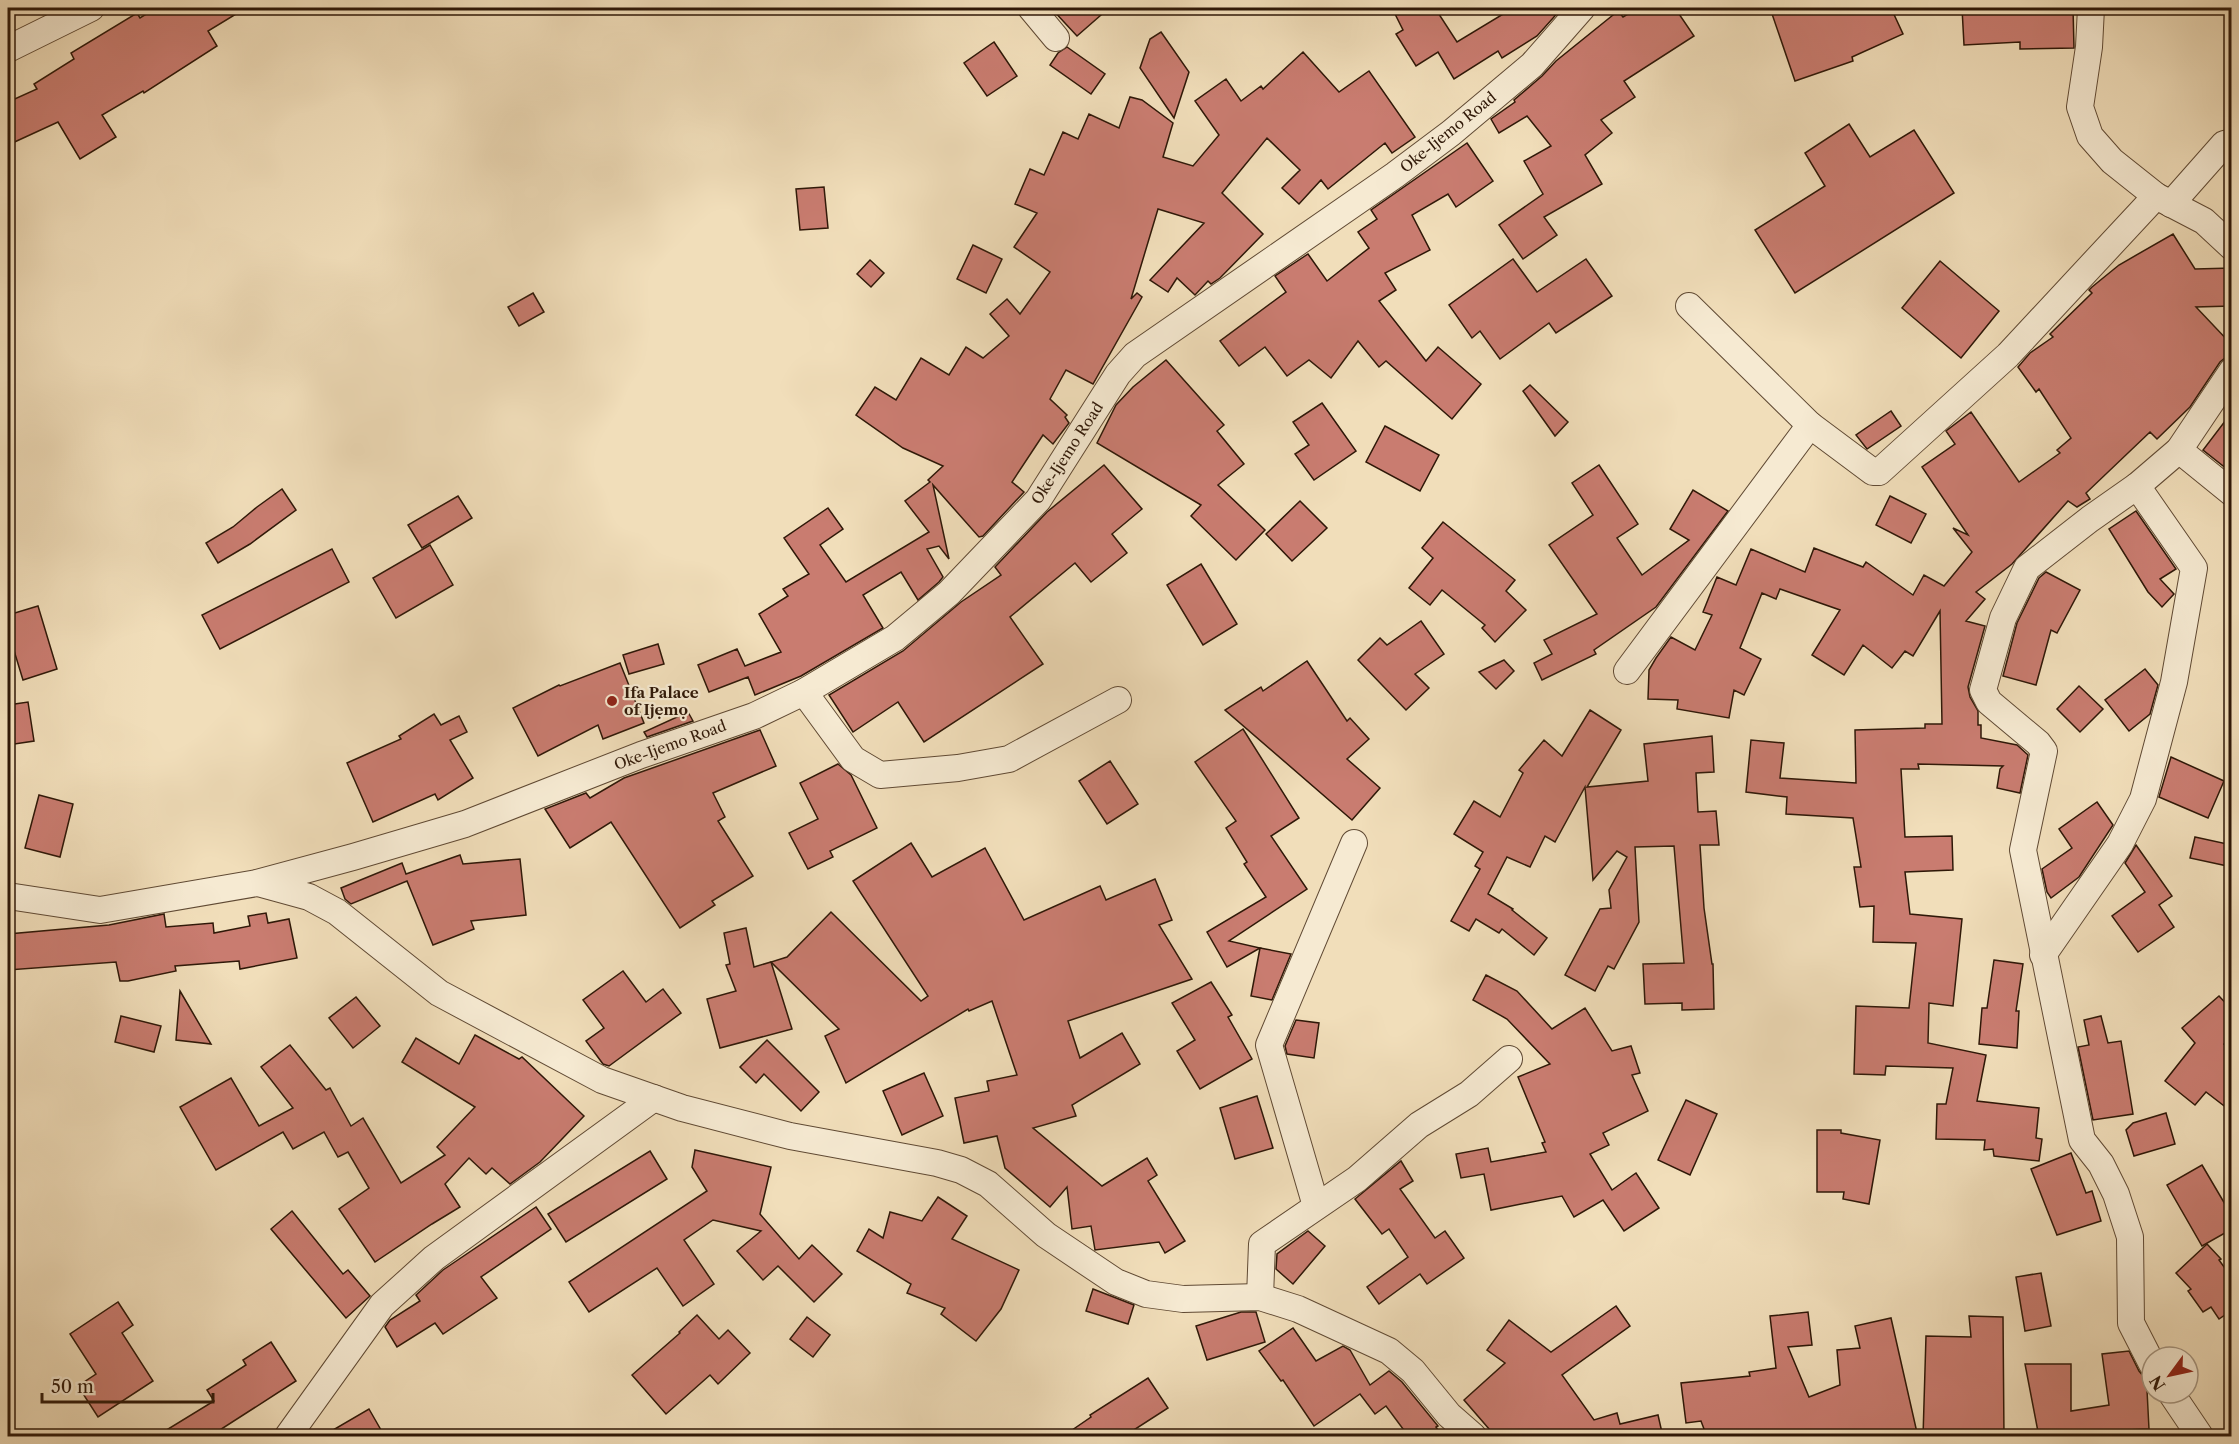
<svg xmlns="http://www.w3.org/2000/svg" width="2239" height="1444" font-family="'Libre Caslon Text',serif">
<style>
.building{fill:#c97c70;stroke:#2f1808;stroke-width:1.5}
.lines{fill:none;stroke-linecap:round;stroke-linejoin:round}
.minor-casing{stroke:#604a34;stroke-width:28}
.minor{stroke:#f6ead2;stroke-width:26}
.poi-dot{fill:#8f2418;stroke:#f6ead2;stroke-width:2}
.labels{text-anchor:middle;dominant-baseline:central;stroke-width:4.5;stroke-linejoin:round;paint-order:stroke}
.street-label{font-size:15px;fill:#2f1808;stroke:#f6ead2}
.poi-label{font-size:15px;font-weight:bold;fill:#2f1808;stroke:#f6ead2;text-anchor:start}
</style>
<rect width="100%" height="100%" fill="#f1deba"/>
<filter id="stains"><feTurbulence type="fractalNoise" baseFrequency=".00333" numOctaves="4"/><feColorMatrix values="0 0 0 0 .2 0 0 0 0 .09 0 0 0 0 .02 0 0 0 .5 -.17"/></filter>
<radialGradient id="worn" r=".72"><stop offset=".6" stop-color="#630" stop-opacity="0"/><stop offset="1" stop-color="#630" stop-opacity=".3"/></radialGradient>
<!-- building -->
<g class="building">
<polygon points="156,8 246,8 208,31 217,46 144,93 143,91 102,115 116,137 80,159 58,122 8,145 8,102 37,89 34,84 74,59 71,53 137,13 140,18"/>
<polygon points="1051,8 1109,8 1077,36"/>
<polygon points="1392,8 1435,8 1457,42 1513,8 1562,8 1537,36 1502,58 1498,51 1454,79 1438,52 1416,66 1396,34 1403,30"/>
<polygon points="1638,8 1675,8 1694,36 1624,81 1635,97 1601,120 1612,133 1585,155 1602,184 1544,217 1557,235 1523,259 1499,225 1543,194 1524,161 1551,146 1527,116 1499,133 1491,119 1515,102 1514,100 1542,76 1556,61 1618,11 1623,17"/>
<polygon points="1770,8 1891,8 1903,34 1852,57 1853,61 1795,81"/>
<polygon points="1962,8 2073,8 2074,48 2020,49 2020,42 1964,45"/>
<polygon points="1161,32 1189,72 1174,118 1140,68 1150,39"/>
<polygon points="994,42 1017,76 987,96 964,63"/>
<polygon points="1067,47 1105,74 1091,94 1050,65 1058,53"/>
<polygon points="1303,52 1339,92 1369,71 1415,137 1392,153 1385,143 1328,189 1321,180 1299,204 1282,188 1300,170 1267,138 1222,193 1263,234 1220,278 1211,284 1208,281 1195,295 1177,278 1168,292 1150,280 1204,223 1158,209 1131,299 1137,293 1142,297 1093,384 1066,370 1050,399 1067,415 1065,417 1069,423 1053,444 1043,435 1012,482 1024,492 983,536 979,537 933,485 949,559 939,546 927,549 943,577 939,582 918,600 901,572 863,595 883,628 801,676 755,695 748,677 709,692 698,665 737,649 745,666 781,652 759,614 788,596 783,589 809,574 784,538 828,508 843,529 820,545 846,582 929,532 905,501 930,482 928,480 943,466 903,448 856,415 875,387 896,400 921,358 949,375 966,347 983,358 1009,336 990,314 1007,299 1020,314 1050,272 1014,247 1037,213 1015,204 1030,169 1044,175 1063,132 1078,139 1089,114 1119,128 1130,97 1142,100 1173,123 1163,157 1193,166 1219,135 1195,101 1226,79 1241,101 1261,86 1263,89"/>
<polygon points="1849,124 1870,157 1914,130 1954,193 1795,293 1755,230 1825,186 1805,153"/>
<polygon points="1467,143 1493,181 1456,207 1448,194 1412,215 1430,250 1385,273 1396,290 1379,301 1426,361 1438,347 1481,384 1452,419 1386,361 1379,367 1358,341 1331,378 1309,360 1287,376 1265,347 1239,366 1220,341 1286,292 1275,276 1308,254 1327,281 1369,248 1358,232 1377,219 1371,210"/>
<polygon points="824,187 828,228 800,230 796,189"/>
<polygon points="2173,234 2195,269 2232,268 2232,306 2196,307 2232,345 2232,356 2225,358 2220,362 2190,407 2157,439 2150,432 2086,493 2090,499 2077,507 2068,501 2012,564 1976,592 1985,599 1966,621 1985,626 1968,687 1970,697 1978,711 1978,725 1981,725 1981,738 2017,745 2028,755 2020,793 1997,788 2000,769 2003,766 1918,764 1919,769 1901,769 1905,837 1952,836 1953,870 1905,872 1910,914 1962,919 1953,1006 1929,1003 1928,1043 1986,1055 1977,1101 2039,1108 2036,1138 2042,1139 2039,1161 1994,1156 1993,1149 1984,1150 1985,1140 1936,1139 1937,1104 1946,1104 1953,1068 1886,1066 1885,1075 1854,1074 1856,1006 1909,1008 1916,943 1873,942 1874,906 1860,907 1854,867 1861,867 1853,818 1786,814 1787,797 1746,792 1751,740 1784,743 1780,778 1856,783 1855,730 1925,728 1925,724 1942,724 1940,611 1913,656 1905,651 1892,668 1863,645 1844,675 1812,655 1840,610 1780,589 1776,599 1762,593 1740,648 1761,659 1744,695 1734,690 1729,718 1677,709 1678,700 1648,699 1649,670 1656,658 1671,637 1695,650 1712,615 1703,612 1717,577 1736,585 1751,549 1805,572 1814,548 1863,567 1866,562 1913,595 1924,575 1944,586 1972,552 1953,528 1968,535 1922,467 1955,444 1946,431 1971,412 2019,482 2060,453 2057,450 2071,438 2039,389 2036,392 2018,367 2030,353 2053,337 2050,334 2092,293 2089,290 2092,287 2119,265"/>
<polygon points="973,245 1002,259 986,293 957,279"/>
<polygon points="1513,259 1537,292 1586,259 1612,296 1556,333 1549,323 1500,359 1480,331 1472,338 1449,305"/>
<polygon points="870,260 884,273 871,287 857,274"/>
<polygon points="1940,261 1999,311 1961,358 1902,308"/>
<polygon points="533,293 544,312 519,326 508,307"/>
<polygon points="1166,360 1224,425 1217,431 1244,464 1218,485 1265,530 1236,560 1191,516 1201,505 1097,443 1116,405 1133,387"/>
<polygon points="1530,385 1568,422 1555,436 1523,391"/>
<polygon points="1322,403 1356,451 1314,480 1295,454 1309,445 1293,422"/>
<polygon points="1891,411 1901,426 1867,449 1856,435"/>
<polygon points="2232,412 2232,473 2203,450"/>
<polygon points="1385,426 1439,455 1420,491 1366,462"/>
<polygon points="1104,465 1142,509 1112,534 1127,553 1091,582 1075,563 1010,617 1043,664 924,742 898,702 853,732 829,695 903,651 961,602 1001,575 995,567 1047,512"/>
<polygon points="1599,465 1638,524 1617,538 1642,575 1689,540 1670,529 1693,490 1728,511 1656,607 1594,650 1596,654 1542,680 1534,663 1552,654 1544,640 1597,614 1549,545 1593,515 1572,483"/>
<polygon points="282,489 296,510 250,544 218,563 206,543 233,527 257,507"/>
<polygon points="458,496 472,518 422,548 408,525"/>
<polygon points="1890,496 1926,514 1911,543 1876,525"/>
<polygon points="1300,501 1327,528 1292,561 1266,534"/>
<polygon points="2136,511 2176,569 2160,579 2174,594 2162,607 2148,592 2109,529"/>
<polygon points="1443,522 1515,580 1506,591 1526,610 1495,642 1482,628 1485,625 1442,590 1430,605 1409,588 1433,558 1422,548"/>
<polygon points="430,545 453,585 396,618 373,578"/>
<polygon points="332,549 349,582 220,649 202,615"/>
<polygon points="1201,564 1237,624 1203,645 1167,585"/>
<polygon points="2046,572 2080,590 2057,633 2051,630 2036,685 2003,676 2017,623 2039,578"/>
<polygon points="38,606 57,669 23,680 8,631 8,615"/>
<polygon points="1421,621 1444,654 1415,674 1429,688 1406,710 1358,660 1380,638 1387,645"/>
<polygon points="658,644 664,664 629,674 623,655"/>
<polygon points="1504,660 1514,671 1496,689 1479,672"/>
<polygon points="1307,661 1347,721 1350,718 1369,739 1347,759 1380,788 1352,820 1225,710 1261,687 1263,691"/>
<polygon points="620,663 644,723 603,739 598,725 538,756 513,708 559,685 560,686"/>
<polygon points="2145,669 2158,685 2150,714 2129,731 2105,700"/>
<polygon points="2079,686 2103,709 2080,732 2057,709"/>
<polygon points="28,702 34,741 8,745 8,705"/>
<polygon points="1590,710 1621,730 1587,787 1648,781 1644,744 1712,736 1714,772 1696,773 1698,812 1716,811 1719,845 1700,845 1704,908 1712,964 1713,964 1714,1009 1682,1010 1682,1003 1645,1004 1643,964 1684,963 1674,846 1635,847 1639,922 1614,969 1608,966 1595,991 1565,975 1600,909 1611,908 1609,890 1627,857 1617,851 1593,880 1585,787 1555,842 1545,836 1530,867 1507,857 1488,894 1513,909 1512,910 1547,938 1534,955 1502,929 1499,933 1476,919 1469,931 1451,921 1480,869 1475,866 1483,852 1454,834 1474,801 1500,817 1523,773 1519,770 1544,740 1562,756"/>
<polygon points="688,712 693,721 647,737 644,732"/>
<polygon points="434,714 441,725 459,716 467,732 450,740 473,778 438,800 435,794 373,822 347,763 401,739 399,736"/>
<polygon points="1243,729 1299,818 1271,836 1307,889 1229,941 1260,948 1227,967 1207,932 1266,897 1244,864 1247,862 1226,828 1236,821 1195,762"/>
<polygon points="760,730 776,766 713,793 725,817 718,821 753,876 712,901 715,905 680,928 611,822 570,848 545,809 586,793 590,798 624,778"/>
<polygon points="2171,757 2224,781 2208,818 2159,797"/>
<polygon points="1110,761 1138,804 1107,824 1079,781"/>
<polygon points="838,764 851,775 877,828 830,851 833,857 808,869 789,833 818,819 800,783"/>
<polygon points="39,795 73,804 60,857 25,848"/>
<polygon points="2097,802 2113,825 2079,877 2051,898 2047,892 2042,869 2072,848 2059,829"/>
<polygon points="2195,837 2232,845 2232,867 2190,858"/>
<polygon points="911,843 932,877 985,848 1024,920 1100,886 1106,900 1155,879 1172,920 1159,925 1192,979 1068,1021 1080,1058 1122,1033 1140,1064 1072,1105 1076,1116 1033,1128 1102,1186 1147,1158 1157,1175 1148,1181 1185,1241 1165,1253 1159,1242 1095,1250 1091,1226 1072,1229 1067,1187 1050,1207 1005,1168 997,1136 964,1143 955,1098 989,1091 987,1081 1017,1075 992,1001 969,1011 968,1009 846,1083 825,1036 839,1029 771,962 787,957 831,912 921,1001 928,996 853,881"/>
<polygon points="2136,845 2172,896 2159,905 2174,927 2138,952 2112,916 2145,892 2125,863"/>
<polygon points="460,855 463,864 520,859 526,915 471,921 474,929 433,945 407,881 351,904 345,899 341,888 402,863 406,874"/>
<polygon points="266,913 268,923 289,919 297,958 240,969 239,961 175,966 176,971 128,981 120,981 116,962 8,970 8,934 109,925 164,914 166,927 213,923 214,933 250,926 248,916"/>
<polygon points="746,928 754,967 771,962 792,1029 720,1048 707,999 736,991 726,965 730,964 724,933"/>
<polygon points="1260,948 1291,954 1272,1000 1251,996"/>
<polygon points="1994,960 2023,964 2016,1011 2019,1011 2017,1048 1979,1044 1982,1008 1987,1008"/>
<polygon points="623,971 646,1002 663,989 681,1013 609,1066 603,1064 586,1041 604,1028 583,1000"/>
<polygon points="1486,975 1517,991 1552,1029 1585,1008 1612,1051 1631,1046 1640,1073 1632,1075 1648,1111 1603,1133 1609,1145 1590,1154 1612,1190 1636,1173 1659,1208 1624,1231 1603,1200 1574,1217 1562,1196 1491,1210 1484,1174 1461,1178 1456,1154 1488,1148 1491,1162 1546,1152 1542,1143 1545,1142 1518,1077 1550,1064 1507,1019 1473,1000"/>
<polygon points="1211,982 1232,1015 1228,1017 1252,1059 1200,1089 1177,1051 1195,1040 1172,1003"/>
<polygon points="180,991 211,1044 176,1040"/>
<polygon points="2219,996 2232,1010 2232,1037 2224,1044 2232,1054 2232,1112 2206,1092 2195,1105 2165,1081 2195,1043 2182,1028"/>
<polygon points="356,997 380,1026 353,1048 329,1018"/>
<polygon points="121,1016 161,1026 154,1052 115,1042"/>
<polygon points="2101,1016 2108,1043 2121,1041 2133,1114 2093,1120 2078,1047 2089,1045 2084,1020"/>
<polygon points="1296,1020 1319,1023 1314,1058 1287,1054 1285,1046"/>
<polygon points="475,1035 519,1059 522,1057 584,1116 540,1162 510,1184 492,1168 486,1174 469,1158 445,1184 460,1207 432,1224 375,1262 339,1209 369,1188 348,1152 338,1157 324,1132 293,1149 283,1132 216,1170 180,1107 231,1078 259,1126 293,1108 261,1067 290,1045 326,1090 330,1088 351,1126 363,1118 401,1183 445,1155 437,1147 475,1107 402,1062 416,1038 459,1064"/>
<polygon points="767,1040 819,1092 801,1111 764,1074 756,1083 740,1067"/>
<polygon points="924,1073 943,1116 902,1135 883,1091"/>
<polygon points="1257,1096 1273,1148 1235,1159 1220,1108"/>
<polygon points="1686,1100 1717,1114 1690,1175 1658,1160"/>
<polygon points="2166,1113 2175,1144 2134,1156 2126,1130 2133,1123"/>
<polygon points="1817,1130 1841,1130 1841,1133 1880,1140 1869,1204 1843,1199 1844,1192 1817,1192"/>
<polygon points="695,1150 771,1167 760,1214 799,1259 812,1245 842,1274 814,1302 778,1266 763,1280 737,1251 761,1231 713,1220 684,1240 714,1284 683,1306 657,1268 589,1312 569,1282 707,1191 692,1167"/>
<polygon points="650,1151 667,1179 566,1242 548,1214"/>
<polygon points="2071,1153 2086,1193 2092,1191 2101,1221 2057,1235 2031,1169"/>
<polygon points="1401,1161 1413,1181 1400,1189 1435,1238 1445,1231 1464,1258 1427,1284 1420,1274 1379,1304 1367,1287 1408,1257 1389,1229 1382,1234 1355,1199"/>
<polygon points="2202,1165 2232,1216 2232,1229 2202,1246 2167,1185"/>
<polygon points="938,1197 967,1216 952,1239 1019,1270 1001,1309 976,1341 941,1314 945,1308 907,1293 911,1284 857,1251 869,1229 883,1238 890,1212 922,1221"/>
<polygon points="536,1207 551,1229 481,1277 497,1298 443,1334 435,1323 397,1347 385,1327 390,1320 420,1301 416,1295 443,1270"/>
<polygon points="292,1211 343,1274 348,1270 370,1296 346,1318 271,1229"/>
<polygon points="1308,1231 1325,1246 1293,1284 1276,1269 1277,1254"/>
<polygon points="2207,1244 2221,1259 2219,1260 2232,1278 2232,1310 2219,1319 2211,1307 2203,1312 2188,1291 2191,1289 2176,1273"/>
<polygon points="2041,1273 2051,1326 2025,1331 2016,1277"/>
<polygon points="1093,1289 1134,1305 1128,1324 1086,1311"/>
<polygon points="118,1302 133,1325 122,1333 153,1381 98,1417 78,1386 96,1374 70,1334"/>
<polygon points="1616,1306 1630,1326 1562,1375 1594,1420 1617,1413 1620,1424 1658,1415 1663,1437 1496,1437 1464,1400 1505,1363 1487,1350 1509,1320 1551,1352"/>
<polygon points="1241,1312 1256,1312 1265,1342 1207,1360 1196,1326"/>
<polygon points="1808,1312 1812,1345 1788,1347 1809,1397 1840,1385 1837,1350 1860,1348 1855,1326 1891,1318 1918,1437 1707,1437 1701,1421 1686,1423 1681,1383 1750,1376 1749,1372 1776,1368 1770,1316"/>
<polygon points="697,1315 719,1339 728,1330 750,1353 718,1384 710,1375 666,1414 632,1375 680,1333 679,1332"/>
<polygon points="1969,1316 2003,1317 2004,1437 1923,1437 1926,1336 1971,1337"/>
<polygon points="807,1317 830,1335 813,1357 790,1339"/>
<polygon points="1293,1328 1316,1361 1343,1346 1350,1350 1370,1385 1389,1371 1402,1382 1438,1426 1436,1427 1442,1437 1409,1437 1386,1406 1375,1414 1360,1394 1314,1426 1283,1380 1281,1381 1259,1351"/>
<polygon points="271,1342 296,1381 209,1437 155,1437 214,1401 207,1390 246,1365 243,1360"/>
<polygon points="2129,1351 2139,1371 2144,1377 2147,1390 2149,1429 2082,1432 2083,1437 2039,1437 2025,1364 2071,1364 2071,1411 2109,1405 2102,1354"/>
<polygon points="1148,1378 1168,1408 1123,1437 1062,1437 1091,1417 1090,1415"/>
<polygon points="369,1409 385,1437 321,1437"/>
</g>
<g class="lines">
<!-- minor casing -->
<g class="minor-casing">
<g id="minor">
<polyline points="1031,8 1056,38"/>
<polyline points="2091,8 2089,47 2080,107 2090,136 2112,161 2156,196 2204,221 2232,247"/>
<polyline points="8,49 91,8"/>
<polyline points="2171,204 2224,144 2232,142"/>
<polyline points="1689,306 1810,425 1873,472 1879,472 2008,355 2156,196"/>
<polyline points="2179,450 2232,493"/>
<polyline points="1627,671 1810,425"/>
<polyline points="804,692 853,759 880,775 958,768 1009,759 1118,700"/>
<polyline points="258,883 309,897 337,912 439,993 602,1080 682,1108 790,1136 937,1163 961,1170 988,1184 1046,1235 1116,1282 1146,1294 1183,1299 1260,1297 1298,1309 1389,1351 1413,1371 1449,1415 1473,1436"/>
<polyline points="8,896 100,910 257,883 353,857 465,824 641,755 754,716 804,692 895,638 949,593 1038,500 1118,374 1135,355 1395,175 1451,133 1532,65 1582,8"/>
<polyline points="2043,955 2120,844 2143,799 2174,682 2194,568 2137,486"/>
<polyline points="1316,1206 1269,1045 1354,843"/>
<polyline points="1260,1297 1262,1244 1357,1179 1419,1125 1469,1094 1509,1059"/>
<polyline points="2152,1364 2131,1323 2130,1237 2116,1194 2101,1164 2082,1140 2023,850 2044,751 2038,743 1989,702 1983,690 2003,618 2027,568 2090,519 2137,486 2179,450 2232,371"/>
<polyline points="2171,1393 2200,1436"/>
<polyline points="288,1436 382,1305 434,1258 654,1098"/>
</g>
</g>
<!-- minor -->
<use href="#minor" class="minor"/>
</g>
<!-- markers -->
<circle class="poi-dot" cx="612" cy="701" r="6"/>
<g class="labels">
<!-- street labels -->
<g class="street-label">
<text transform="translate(1448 132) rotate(-39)">Oke-Ijemo Road</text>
<text transform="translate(1067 453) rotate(-57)">Oke-Ijemo Road</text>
<text transform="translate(670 745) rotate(-20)">Oke-Ijemo Road</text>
</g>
<!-- poi labels -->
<g class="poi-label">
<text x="624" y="692">Ifa Palace<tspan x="624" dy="17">of Ijẹmọ</tspan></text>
</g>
</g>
<!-- margin -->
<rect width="2239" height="1444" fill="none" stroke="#f1deba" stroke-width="30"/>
<rect x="9" y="9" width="2221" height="1426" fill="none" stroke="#2f1808" stroke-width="3"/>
<rect x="15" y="15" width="2209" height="1414" fill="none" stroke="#2f1808" stroke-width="1.5"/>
<!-- north arrow -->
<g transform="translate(2170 1375) rotate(237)"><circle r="28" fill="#f6ead2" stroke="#a69681" stroke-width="1.5"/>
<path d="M0-4.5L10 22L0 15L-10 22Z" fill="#8f2418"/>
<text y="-9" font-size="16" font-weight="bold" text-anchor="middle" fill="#2f1808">N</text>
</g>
<!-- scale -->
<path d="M42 1393v9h171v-9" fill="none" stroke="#2f1808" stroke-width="3"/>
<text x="51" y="1393" font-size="18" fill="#2f1808" stroke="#f6ead2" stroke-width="4.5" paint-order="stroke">50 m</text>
<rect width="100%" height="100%" filter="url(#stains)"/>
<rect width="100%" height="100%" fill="url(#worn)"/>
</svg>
